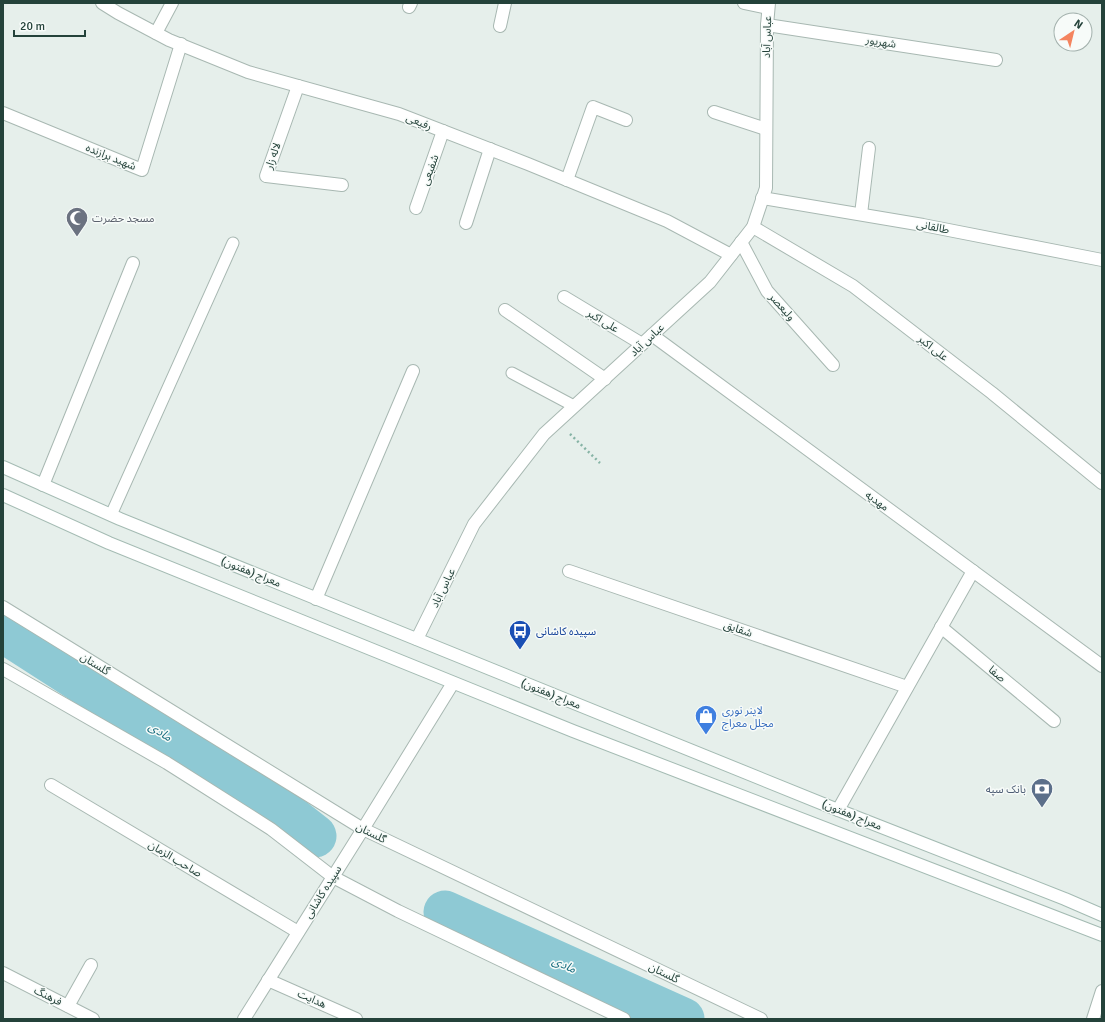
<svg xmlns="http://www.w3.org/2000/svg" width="1105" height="1022" font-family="Signika,'Noto Sans Arabic',sans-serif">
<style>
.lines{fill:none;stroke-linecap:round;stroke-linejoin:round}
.river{stroke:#8ec9d4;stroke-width:43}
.service-casing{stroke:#a8b8b2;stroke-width:13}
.minor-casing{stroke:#a8b8b2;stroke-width:14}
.tertiary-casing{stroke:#a8b8b2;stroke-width:14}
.secondary-casing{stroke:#a4bbb3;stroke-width:14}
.path{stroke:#86b3a5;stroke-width:2.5;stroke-dasharray:2 3;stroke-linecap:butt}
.service{stroke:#fff;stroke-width:11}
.minor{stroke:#fff;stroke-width:12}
.tertiary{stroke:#fff;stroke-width:12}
.secondary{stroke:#fff;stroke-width:12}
.labels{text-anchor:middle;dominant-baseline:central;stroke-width:3;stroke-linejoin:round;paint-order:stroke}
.street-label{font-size:11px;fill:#24423a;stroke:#f7fbf9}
.worship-label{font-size:11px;fill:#5b616d;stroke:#f7fbf9;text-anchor:start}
.transit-label{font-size:11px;fill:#164399;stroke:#f7fbf9;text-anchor:start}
.shop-label{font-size:11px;fill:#366cbe;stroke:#f7fbf9;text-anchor:start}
.service-label{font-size:11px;fill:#4e5e75;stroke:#f7fbf9;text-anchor:end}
.water-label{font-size:12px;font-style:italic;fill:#1c6f80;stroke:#f7fbf9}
</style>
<rect width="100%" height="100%" fill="#e6efeb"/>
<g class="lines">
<!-- river -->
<g class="river">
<polyline points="3,631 287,814 315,836"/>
<polyline points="445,912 683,1019"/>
</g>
<!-- service casing -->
<g class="service-casing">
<g id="service">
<polyline points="512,373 574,406"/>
<polyline points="111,515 233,243"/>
</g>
</g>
<!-- minor casing -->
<g class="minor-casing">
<g id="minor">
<polyline points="102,3 118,13 169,40 248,72 399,114 528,164 667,221 731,255"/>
<polyline points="744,3 768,8"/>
<polyline points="409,7 411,3"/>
<polyline points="767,25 996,60"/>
<polyline points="500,26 505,3"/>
<polyline points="156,33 172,3"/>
<polyline points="298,86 266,176 342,185"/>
<polyline points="714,112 766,129"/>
<polyline points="3,113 142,170 181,44"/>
<polyline points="567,180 593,107 626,120"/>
<polyline points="762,198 923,225 1102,260"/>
<polyline points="416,208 443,131"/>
<polyline points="861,214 869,148"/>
<polyline points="466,223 490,149"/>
<polyline points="753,227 853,286 992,393 1102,483"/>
<polyline points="741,242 767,291 833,365"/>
<polyline points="564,297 642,344"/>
<polyline points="505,310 605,379"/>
<polyline points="652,335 1102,666"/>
<polyline points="43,485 133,263"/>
<polyline points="569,571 907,687"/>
<polyline points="316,599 413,371"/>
<polyline points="3,607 363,829 761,1019"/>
<polyline points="941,627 1054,721"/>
<polyline points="3,669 167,763 271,829 333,877 398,911 624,1019"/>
<polyline points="51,785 298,932"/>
<polyline points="838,810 973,571"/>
<polyline points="3,973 93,1019"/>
<polyline points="268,980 356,1019"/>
<polyline points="68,1006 91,965"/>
<polyline points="1093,1019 1102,991"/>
</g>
</g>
<!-- tertiary casing -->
<g class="tertiary-casing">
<g id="tertiary">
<polyline points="417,639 474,524 544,434 710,282 753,227 766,188 767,25 769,3"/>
<polyline points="244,1019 363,829 453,683"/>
</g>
</g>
<!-- secondary casing -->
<g class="secondary-casing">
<g id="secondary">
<polyline points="3,467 120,519 838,810 1065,899 1102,915"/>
<polyline points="3,495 109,543 573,731 1102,935"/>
</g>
</g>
<!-- path -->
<polyline class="path" points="570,434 600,463"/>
<!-- service -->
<use href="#service" class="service"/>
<!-- minor -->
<use href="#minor" class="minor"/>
<!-- tertiary -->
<use href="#tertiary" class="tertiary"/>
<!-- secondary -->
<use href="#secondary" class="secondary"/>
</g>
<!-- icons -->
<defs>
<g id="mosque-pin" transform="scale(1.15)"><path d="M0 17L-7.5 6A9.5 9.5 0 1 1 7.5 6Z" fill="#6b7280" stroke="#f7fbf9"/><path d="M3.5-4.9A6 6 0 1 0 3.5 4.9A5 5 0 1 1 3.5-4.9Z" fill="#fff"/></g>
<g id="bus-pin" transform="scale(1.15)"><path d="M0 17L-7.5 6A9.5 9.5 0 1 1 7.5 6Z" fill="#1a4fb4" stroke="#f7fbf9"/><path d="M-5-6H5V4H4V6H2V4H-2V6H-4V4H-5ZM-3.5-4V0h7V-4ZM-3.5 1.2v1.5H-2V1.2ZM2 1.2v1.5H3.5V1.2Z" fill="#fff"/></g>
<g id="shop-pin" transform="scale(1.15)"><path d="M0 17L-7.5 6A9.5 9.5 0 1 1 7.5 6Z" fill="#3f7fe0" stroke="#f7fbf9"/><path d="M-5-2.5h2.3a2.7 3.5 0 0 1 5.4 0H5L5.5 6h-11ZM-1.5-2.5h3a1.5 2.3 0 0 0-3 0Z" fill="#fff"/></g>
<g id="bank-pin" transform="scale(1.15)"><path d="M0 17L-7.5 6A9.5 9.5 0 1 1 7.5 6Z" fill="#5c6f8a" stroke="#f7fbf9"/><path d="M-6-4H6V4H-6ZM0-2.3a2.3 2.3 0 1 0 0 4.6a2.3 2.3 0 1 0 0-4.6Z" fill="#fff"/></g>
</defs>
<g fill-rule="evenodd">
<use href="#mosque-pin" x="77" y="218"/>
<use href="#bus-pin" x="520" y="631"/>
<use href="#shop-pin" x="706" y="716"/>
<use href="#bank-pin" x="1042" y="789"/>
</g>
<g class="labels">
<!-- street labels -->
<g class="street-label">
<text transform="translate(767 37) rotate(-88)">عباس آباد</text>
<text transform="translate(881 42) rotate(9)">شهریور</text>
<text transform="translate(419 122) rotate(22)">رفیعی</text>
<text transform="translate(273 156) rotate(-71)">لاله زار</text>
<text transform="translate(111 157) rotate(22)">شهید برازنده</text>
<text transform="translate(430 170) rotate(-70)">شفیعی</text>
<text transform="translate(933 227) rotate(11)">طالقانی</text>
<text transform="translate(782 307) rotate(48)">ولیعصر</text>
<text transform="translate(603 321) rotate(31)">علی اکبر</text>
<text transform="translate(647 340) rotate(-43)">عباس آباد</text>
<text transform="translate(933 348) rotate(38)">علی اکبر</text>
<text transform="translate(877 501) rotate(36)">مهدیه</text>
<text transform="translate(251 572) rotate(22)">معراج (هفتون)</text>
<text transform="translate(443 588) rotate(-64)">عباس آباد</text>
<text transform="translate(738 629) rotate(19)">شقایق</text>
<text transform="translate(95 664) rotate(32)">گلستان</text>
<text transform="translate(997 674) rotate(40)">صفا</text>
<text transform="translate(551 694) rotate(22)">معراج (هفتون)</text>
<text transform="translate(852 815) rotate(22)">معراج (هفتون)</text>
<text transform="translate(371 833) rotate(27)">گلستان</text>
<text transform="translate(175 859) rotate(31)">صاحب الزمان</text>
<text transform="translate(323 892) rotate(-58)">سپیده کاشانی</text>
<text transform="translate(664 973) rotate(26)">گلستان</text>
<text transform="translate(48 996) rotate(27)">فرهنگ</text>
<text transform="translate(312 999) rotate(24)">هدایت</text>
</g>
<!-- worship labels -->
<g class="worship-label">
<text x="92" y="218">مسجد حضرت</text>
</g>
<!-- transit labels -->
<g class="transit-label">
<text x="536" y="631">سپیده کاشانی</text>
</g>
<!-- shop labels -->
<g class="shop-label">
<text x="722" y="710">لاینر نوری<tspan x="722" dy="13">مجلل معراج</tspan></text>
</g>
<!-- service labels -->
<g class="service-label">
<text x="1026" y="789">بانک سپه</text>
</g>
<!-- water labels -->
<g class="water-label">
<text transform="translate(160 732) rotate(33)">مادی</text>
<text transform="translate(564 965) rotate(24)">مادی</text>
</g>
</g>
<!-- border -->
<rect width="1105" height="1022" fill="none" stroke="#24423a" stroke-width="8"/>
<!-- north arrow -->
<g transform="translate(1073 32) rotate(35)"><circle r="19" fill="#f7fbf9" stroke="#a3b1ad"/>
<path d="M0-3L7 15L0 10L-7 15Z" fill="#f4845f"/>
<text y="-6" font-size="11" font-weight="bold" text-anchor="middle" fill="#24423a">N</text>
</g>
<!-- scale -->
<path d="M14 30v6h71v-6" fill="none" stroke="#24423a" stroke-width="2"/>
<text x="20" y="30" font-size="12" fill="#24423a" stroke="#f7fbf9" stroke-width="3" paint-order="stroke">20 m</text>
</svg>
